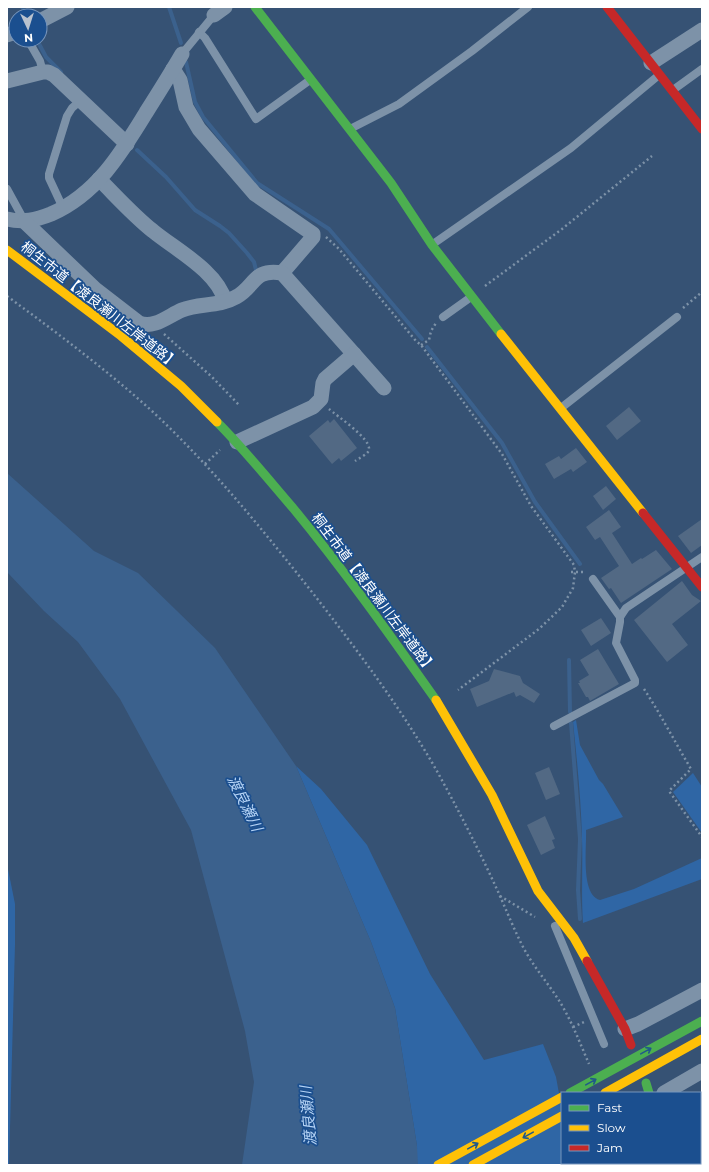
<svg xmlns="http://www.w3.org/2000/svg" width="709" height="1172" font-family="Montserrat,'Noto Sans JP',sans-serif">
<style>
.green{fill:#2f66a5}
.water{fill:#3b618d}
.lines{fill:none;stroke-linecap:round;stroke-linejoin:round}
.stream{stroke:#3b618d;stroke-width:4}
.building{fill:#526984}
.path{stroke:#7d92a8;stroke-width:2.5;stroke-dasharray:2 3;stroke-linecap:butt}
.lane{stroke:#7d92a8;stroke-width:8}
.street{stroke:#7d92a8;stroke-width:15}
.fast{stroke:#4caf50;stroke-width:9}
.slow{stroke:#ffc107;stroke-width:9}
.jam{stroke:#c62828;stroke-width:9}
.oneway{stroke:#205989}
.labels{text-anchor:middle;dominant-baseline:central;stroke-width:3.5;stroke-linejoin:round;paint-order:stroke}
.street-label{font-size:14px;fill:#fff;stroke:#1b4f8f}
.water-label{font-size:15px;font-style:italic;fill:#b5d3f5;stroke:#1b4f8f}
</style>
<rect width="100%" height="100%" fill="#365274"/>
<!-- green -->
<g class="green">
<path d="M576,720L580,745L599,780L603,784L623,817L586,830C587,846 580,895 600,900L634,889L702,858V879L583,923C581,894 583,866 582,838C581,799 577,760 573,722Z"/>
<polygon points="296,766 321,789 367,845 430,974 484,1060 543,1044 556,1077 562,1110 562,1163 572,1163 573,1165 415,1165 417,1146 395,1008 371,942"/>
<polygon points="693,773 702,787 702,833 673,792"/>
<polygon points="7,864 15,904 15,944 9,1165 7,1165"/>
</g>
<!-- water -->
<polygon class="water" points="7,473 94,551 138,573 215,648 296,766 371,942 395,1008 417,1146 418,1165 242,1165 254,1082 245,1031 191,830 120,699 78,642 44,611 7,572"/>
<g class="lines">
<!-- stream -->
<g class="stream">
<polyline points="22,7 26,16"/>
<polyline points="169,7 181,43"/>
<polyline points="37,40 46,57 61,72"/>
<polyline points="186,62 195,102 203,117 257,183 329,229 422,339"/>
<polyline points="137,150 166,177 195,210 220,226 229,233 247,253 254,262 256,270"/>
<polyline points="427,347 502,443 535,502 580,564"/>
<polyline points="569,660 570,712"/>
<polyline points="571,723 580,839 578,890 580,919"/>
</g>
</g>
<!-- building -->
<g class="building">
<polygon points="629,407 641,421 617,440 606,426"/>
<polygon points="334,419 357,448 341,461 339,458 332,464 309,436 328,420 330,423"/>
<polygon points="576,448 587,462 573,472 571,469 554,479 545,464 559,456 561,459"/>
<polygon points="606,486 616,499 603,510 593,496"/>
<polygon points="609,510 621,527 612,533 632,564 641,558 642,559 656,550 672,569 621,603 611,588 609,589 601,578 619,566 600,537 595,540 586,527"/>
<polygon points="702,519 702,545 691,553 678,536"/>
<polygon points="682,581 692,595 701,601 672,624 688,645 667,662 634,620"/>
<polygon points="601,618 611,633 591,646 581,630"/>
<polygon points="598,649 619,684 590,701 588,697 586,697 578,683 580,683 579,681 589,675 580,660"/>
<polygon points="494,669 520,676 523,683 540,694 534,703 520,695 516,697 514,692 477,707 470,689 489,681"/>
<polygon points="549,767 560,794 546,800 535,773"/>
<polygon points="545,816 555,839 552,840 555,848 541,855 527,825"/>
</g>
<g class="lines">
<!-- path -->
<g class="path">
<polyline points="326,237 339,249 416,341 421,345 502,454 531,506 574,565 575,572 573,588 562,607 539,629 458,690"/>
<polyline points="485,286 562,229 652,156"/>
<path d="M7,296C57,333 107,370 153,412C212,467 262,529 312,592C357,650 402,709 438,773C460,813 481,854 500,896C507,912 514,929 522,945C532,965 548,983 560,1002C572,1022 580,1043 589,1064"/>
<polyline points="683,308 702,292"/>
<polyline points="164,334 212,377 240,406"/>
<polyline points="421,345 429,340 431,331 436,323"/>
<path d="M329,409C337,416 370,438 369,449C369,454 359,458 355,461"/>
<polyline points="205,464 220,450"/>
<polyline points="571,572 585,572"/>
<path d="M644,689C661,715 675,742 691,769L669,791L702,837"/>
<polyline points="500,896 535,917"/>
<polyline points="573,1027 584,1022"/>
<polyline points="626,1163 626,1165"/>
</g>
<!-- lane -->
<g class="lane">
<polyline points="199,32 205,38 256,119 310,80"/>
<polyline points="28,40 40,61 43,72"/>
<polyline points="182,54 214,15"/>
<polyline points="673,90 702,69"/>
<polyline points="350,129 399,104 472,51 528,7"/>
<polyline points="7,189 25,222"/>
<polyline points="63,208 49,178 49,174 67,116 72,108 80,101"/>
<polyline points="433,244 571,148 659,75"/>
<polyline points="443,317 471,297"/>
<polyline points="561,408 677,317"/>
<polyline points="593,579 620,617"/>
<polyline points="554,726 635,683 635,680 616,643 620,622 620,617 626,608 702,557"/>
<polyline points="555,926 604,1044"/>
<polyline points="644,1163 645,1165"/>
</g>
<!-- street -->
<g class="street">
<polyline points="214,15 225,7"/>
<polyline points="40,21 67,7"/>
<polyline points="7,35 16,32"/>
<polyline points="651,63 702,30"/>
<polyline points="173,69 180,80 186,107 199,129 255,194 313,234 313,237 282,273"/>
<polyline points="7,81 43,72 48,72 54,75 127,144"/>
<path d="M99,179C117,197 134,216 153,231C176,250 217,271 225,301"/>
<path d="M7,219C23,223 36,220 51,214C97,194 122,152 147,111C159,92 171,73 182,54"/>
<path d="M25,222L95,289L139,323C154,329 168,316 182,310C199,303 219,307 236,297C255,287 253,268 282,273L384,388"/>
<polyline points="237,442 313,407 321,399 323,383 325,379 354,354"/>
<polyline points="625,1029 638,1024 702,990"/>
<polyline points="664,1093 702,1071"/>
</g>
<!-- fast -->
<g class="fast">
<polyline points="255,7 391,183 432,245 501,334"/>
<path d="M217,422C244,449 268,479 293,508C344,570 390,635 436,700"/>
<polyline points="646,1083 649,1093"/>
<polyline points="570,1093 702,1021"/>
</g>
<!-- slow -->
<g class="slow">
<polyline points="7,250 121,336 181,386 217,422"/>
<polyline points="501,334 643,513"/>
<polyline points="436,700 492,795 538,891 574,938 587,961"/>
<polyline points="605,1093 702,1039"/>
<polyline points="666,1163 667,1165"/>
<polyline points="438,1165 562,1097"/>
<polyline points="473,1165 562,1116"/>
</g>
<!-- jam -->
<g class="jam">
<polyline points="607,7 702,129"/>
<polyline points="643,513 702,587"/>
<polyline points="587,961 625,1029 631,1045"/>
</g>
</g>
<!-- one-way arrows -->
<defs><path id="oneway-shaft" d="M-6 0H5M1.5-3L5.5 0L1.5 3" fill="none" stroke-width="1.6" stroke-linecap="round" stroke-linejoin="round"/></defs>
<g class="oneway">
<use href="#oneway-shaft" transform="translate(646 1051) rotate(-29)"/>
<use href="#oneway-shaft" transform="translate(591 1082) rotate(-29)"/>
<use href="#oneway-shaft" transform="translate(528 1135) rotate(151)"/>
<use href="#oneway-shaft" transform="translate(473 1146) rotate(-29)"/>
</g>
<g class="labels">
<!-- street labels -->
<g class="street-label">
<text transform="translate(100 305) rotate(38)">桐生市道【渡良瀬川左岸道路】</text>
<text transform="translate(374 593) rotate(53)">桐生市道【渡良瀬川左岸道路】</text>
</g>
<!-- water labels -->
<g class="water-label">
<text transform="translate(245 803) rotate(64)">渡良瀬川</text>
<text transform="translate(308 1116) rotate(-95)">渡良瀬川</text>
</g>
</g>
<!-- border -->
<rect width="709" height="1172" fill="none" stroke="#ffffff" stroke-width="16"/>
<!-- legend -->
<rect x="561" y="1092" width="140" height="72" fill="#1b4f8f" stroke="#7695bc"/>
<rect x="569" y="1105" width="20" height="6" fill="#4caf50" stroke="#7695bc"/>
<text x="597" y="1112" font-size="12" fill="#ffffff">Fast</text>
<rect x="569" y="1125" width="20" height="6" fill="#ffc107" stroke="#7695bc"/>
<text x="597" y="1132" font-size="12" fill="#ffffff">Slow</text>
<rect x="569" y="1145" width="20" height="6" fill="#c62828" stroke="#7695bc"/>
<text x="597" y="1152" font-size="12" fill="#ffffff">Jam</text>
<!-- north arrow -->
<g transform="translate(28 28) rotate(176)"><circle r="19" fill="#1b4f8f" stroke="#7695bc"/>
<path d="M0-3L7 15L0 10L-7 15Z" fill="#b9c2ce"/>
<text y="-6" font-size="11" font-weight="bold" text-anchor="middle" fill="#ffffff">N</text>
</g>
</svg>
